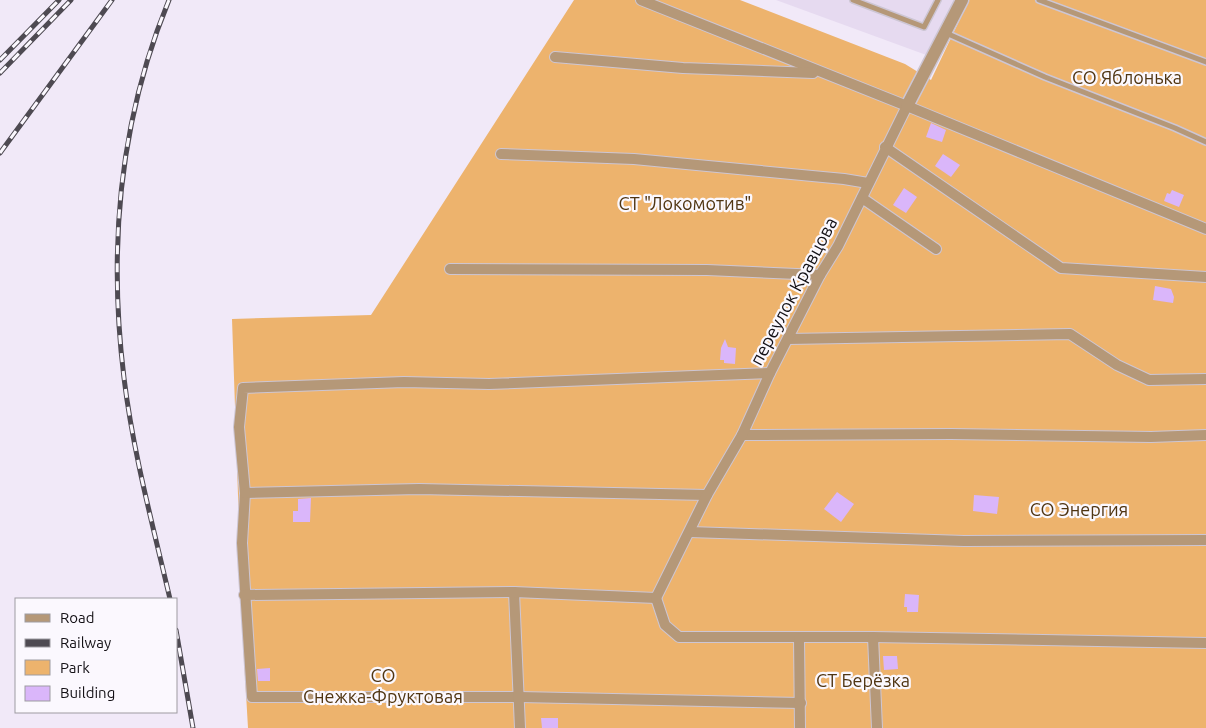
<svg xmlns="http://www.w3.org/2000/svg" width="1206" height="728" font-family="Ubuntu,sans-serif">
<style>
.built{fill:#e6daf0}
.green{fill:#edb36d}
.building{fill:#dab6fa}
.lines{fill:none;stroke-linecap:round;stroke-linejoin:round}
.service-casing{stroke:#cdc6d4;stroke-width:8}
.minor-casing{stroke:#cdc6d4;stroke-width:12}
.tertiary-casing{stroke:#cdc6d4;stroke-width:15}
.service{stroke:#b59878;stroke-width:5}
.minor{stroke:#b59878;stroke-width:10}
.tertiary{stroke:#b59878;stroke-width:12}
.rail-casing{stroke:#4e4a52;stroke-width:5}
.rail{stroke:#fbf8fe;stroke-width:3;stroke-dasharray:9;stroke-linecap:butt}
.labels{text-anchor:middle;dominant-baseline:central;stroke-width:4.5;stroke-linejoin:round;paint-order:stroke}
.park-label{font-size:18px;fill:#503512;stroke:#fbf8fe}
.street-label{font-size:18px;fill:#131015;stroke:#fbf8fe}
</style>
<rect width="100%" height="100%" fill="#f1e9f8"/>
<!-- built -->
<polygon class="built" points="776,0 959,0 929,56"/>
<!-- green -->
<polygon class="green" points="574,0 740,0 905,64 931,80 969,0 1206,0 1206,728 248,728 243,642 232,319 371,315"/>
<!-- building -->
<g class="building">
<polygon points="931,123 946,130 942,142 926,137"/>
<polygon points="943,154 960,165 951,177 935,166"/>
<polygon points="904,188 917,197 906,213 893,205"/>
<polygon points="1172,190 1184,195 1179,207 1164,201 1167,193 1170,194"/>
<polygon points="1155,286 1171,289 1174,297 1173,303 1153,300"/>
<polygon points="725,339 728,347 736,348 735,364 724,363 724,360 720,360 721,348"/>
<polygon points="837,492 854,504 841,522 824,509"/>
<polygon points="974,495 999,497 997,514 973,511"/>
<polygon points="311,498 310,522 293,522 293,511 298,511 298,499"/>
<polygon points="905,594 919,595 918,612 907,612 907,607 904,607"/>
<polygon points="883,656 897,656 898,669 884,670"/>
<polygon points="270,668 270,681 258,681 257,669"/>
<polygon points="541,718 558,718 558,728 542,728"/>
</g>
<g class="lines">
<!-- service casing -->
<g class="service-casing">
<g id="service">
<polyline points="853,0 924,27 938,0"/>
<polyline points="1039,0 1206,62"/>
<polyline points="946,33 1045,77 1175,128 1206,142"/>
</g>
</g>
<!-- minor casing -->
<g class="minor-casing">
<g id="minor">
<polyline points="641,0 907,106 1206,229"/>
<polyline points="555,57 683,68 813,73"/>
<polyline points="885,147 1061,268 1206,277"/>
<polyline points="501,154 634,159 844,179 868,183"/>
<polyline points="862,198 936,249"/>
<polyline points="450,269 707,270 820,275"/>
<polyline points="788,339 1070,334 1117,365 1149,380 1206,379"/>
<polyline points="770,373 489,384 404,382 243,388 239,427 245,493 242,543 252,697 520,697 801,703"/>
<polyline points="742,435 951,434 1151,437 1206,435"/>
<polyline points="245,493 419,489 707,495"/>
<polyline points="690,532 964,541 1206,540"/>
<polyline points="514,592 520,728"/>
<polyline points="244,595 514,592 656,598"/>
<polyline points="656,598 665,625 679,637 873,637 1206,643"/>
<polyline points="656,598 707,495 742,435 770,373 820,275 838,246 907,106"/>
<polyline points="873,637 877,728"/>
<polyline points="799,638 800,728"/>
</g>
</g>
<!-- tertiary casing -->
<g class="tertiary-casing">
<polyline id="tertiary" points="907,106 962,0"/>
</g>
<!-- service -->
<use href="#service" class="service"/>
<!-- minor -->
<use href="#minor" class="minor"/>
<!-- tertiary -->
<use href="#tertiary" class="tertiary"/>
<!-- rail casing -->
<g class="rail-casing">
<g id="rail">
<path d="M169,0C119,121 108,248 124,378C133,452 153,526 170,599"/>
<polyline points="0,60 59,0"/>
<polyline points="0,73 71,0"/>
<polyline points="0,153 112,0"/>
<polyline points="176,630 193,728"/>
</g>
</g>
<!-- rail -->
<use href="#rail" class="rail"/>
</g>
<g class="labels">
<!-- park labels -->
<g class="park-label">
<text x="1127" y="77">СО Яблонька</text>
<text x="685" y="203">СТ "Локомотив"</text>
<text x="1079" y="509">СО Энергия</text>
<text x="383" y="675">СО<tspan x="383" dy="21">Снежка-Фруктовая</tspan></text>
<text x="863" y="680">СТ Берёзка</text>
</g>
<!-- street labels -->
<g class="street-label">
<text transform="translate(793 291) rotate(-62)">переулок Кравцова</text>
</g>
</g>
<!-- legend -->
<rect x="15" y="598" width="162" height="115" fill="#fbf8fe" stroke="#9e9ba1"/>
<rect x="25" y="614" width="25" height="8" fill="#b59878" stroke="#9e9ba1"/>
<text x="60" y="623" font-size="15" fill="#131015">Road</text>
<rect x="25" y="639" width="25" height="8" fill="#4e4a52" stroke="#9e9ba1"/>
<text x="60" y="648" font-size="15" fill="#131015">Railway</text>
<rect x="25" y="660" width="25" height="15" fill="#edb36d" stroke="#9e9ba1"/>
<text x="60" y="673" font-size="15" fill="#131015">Park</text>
<rect x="25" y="686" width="25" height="15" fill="#dab6fa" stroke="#9e9ba1"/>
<text x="60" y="698" font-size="15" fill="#131015">Building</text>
</svg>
